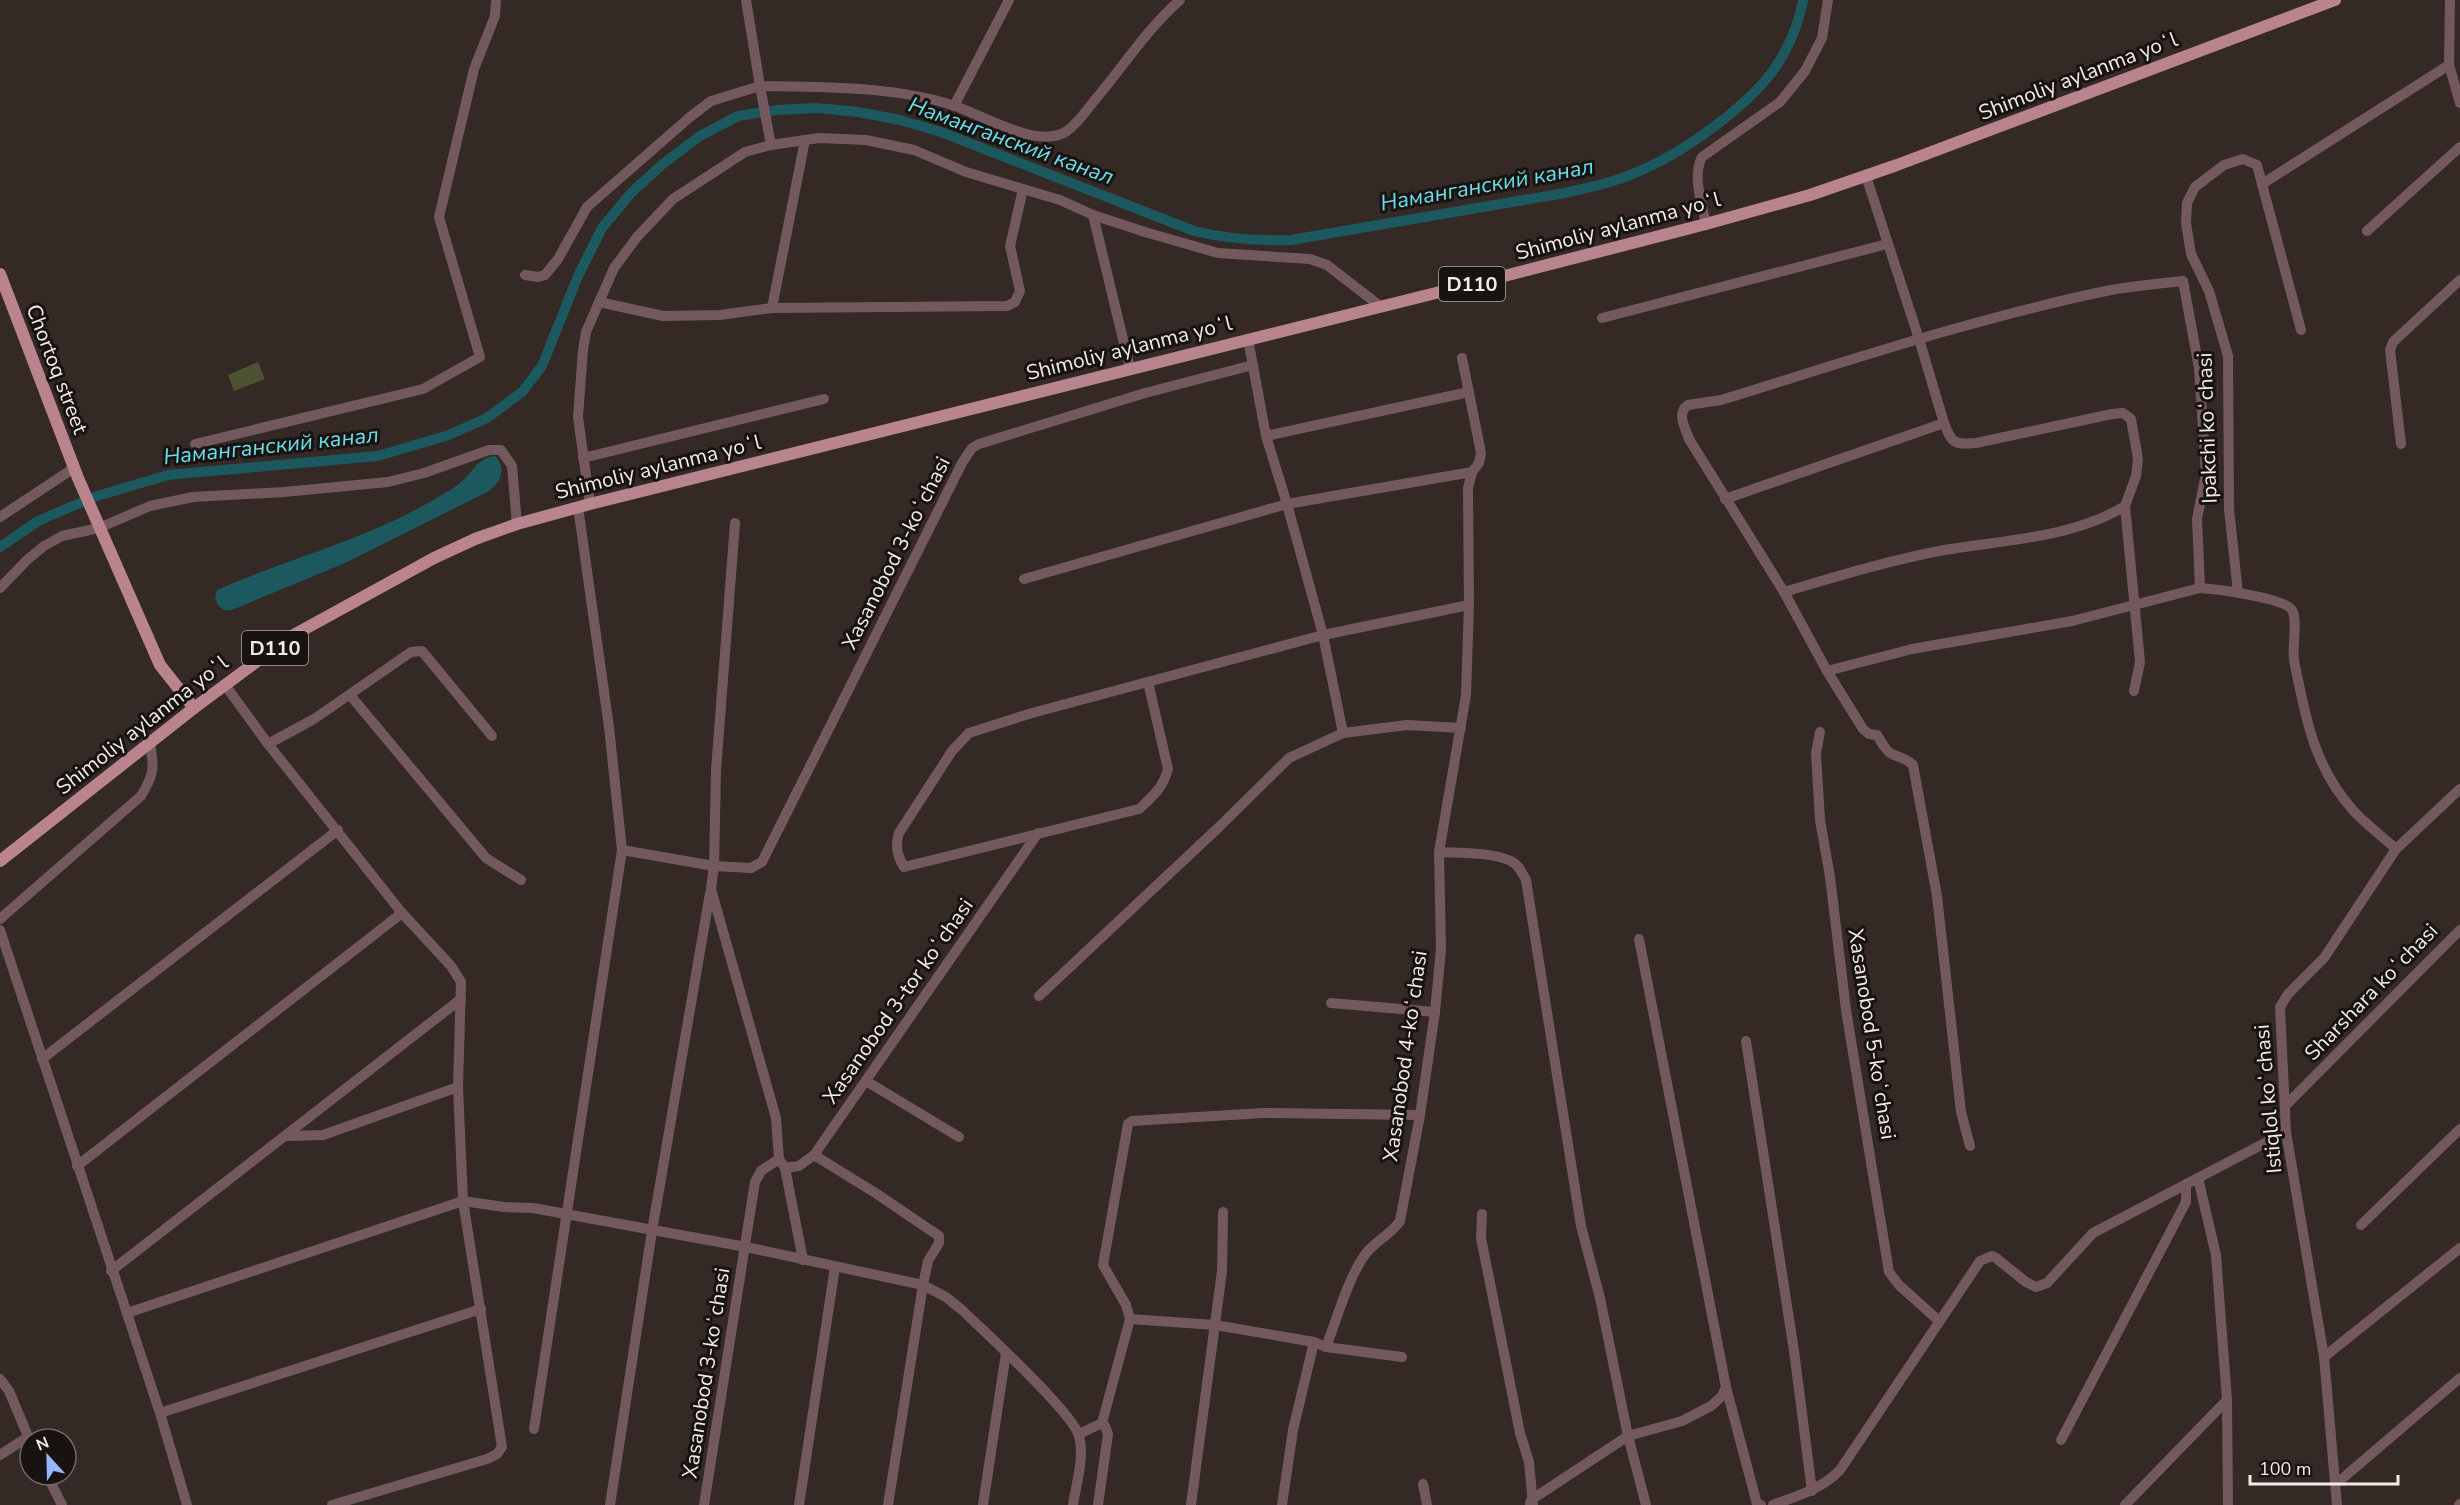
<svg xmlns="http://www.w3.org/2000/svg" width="2460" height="1505" font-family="'Nunito Sans',sans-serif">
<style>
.green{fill:#4c5232}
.water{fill:#1c595e}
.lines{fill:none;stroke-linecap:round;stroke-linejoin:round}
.canal{stroke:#1c595e;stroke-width:10}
.minor{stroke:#73595d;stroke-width:10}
.major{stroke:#b9848d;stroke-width:12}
.labels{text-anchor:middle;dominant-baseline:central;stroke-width:6;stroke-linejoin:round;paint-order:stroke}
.shield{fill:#181311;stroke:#b1aaa8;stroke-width:1.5}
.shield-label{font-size:20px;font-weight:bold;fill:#f2ebe8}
.street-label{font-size:21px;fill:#f2ebe8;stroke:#181311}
.water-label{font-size:22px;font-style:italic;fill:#69dfe9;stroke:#181311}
</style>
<rect width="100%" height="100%" fill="#342925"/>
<!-- green -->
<polygon class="green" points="258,362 265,379 234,391 228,375"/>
<!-- water -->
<path class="water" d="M495,456C507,468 501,482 489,491L345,563L232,610H224L218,605L215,598L217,590C282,561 353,543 417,509C431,501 447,493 460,483C474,472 475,459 495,456Z"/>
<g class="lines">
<!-- canal -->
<path class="canal" d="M0,547L38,521L68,508L97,496L168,475L378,456L449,435L487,418L522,392L542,366L578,276L602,228L631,193L664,163L700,136L738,116L777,110L817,108L858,112L900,120L941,132L1194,231C1227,239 1257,241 1291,240L1565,193C1592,187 1619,181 1644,169C1685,151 1745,108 1772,72C1787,52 1799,24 1803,0"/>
<!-- minor -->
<g class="minor">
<path d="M746,0L760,86C821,87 897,86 955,106C984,116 1039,150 1067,131C1078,123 1086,111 1094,101C1123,67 1147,29 1180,0"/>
<polyline points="2450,0 2449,65 2460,103"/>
<polyline points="954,106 1009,0"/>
<polyline points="2262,184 2301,330"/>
<polyline points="1093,215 1130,368"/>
<path d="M1706,224C1702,204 1692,176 1702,157L1780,102L1805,71L1822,38L1828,0"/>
<polyline points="2367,231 2460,147"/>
<polyline points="525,275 538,277 545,275 558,259 587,207 690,117 711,101 760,86 771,145"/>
<polyline points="599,302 663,316 720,315 772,308 1007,306 1015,302 1020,291 1010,246 1023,189"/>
<polyline points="772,308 805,140"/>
<polyline points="1602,318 1887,244"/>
<polyline points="1248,339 1266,436 1469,392"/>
<path d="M1944,423C1952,443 1953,445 1976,443L2112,414L2123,413L2131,419L2138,459L2136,476L2125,506L2140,662L2134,691"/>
<polyline points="1266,436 1287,504 1323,635 1343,733 1407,725 1461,728"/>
<polyline points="195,444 423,389 480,357 439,217 474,69 495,16 496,0"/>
<polyline points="2401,444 2390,350 2393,342 2460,280"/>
<polyline points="583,458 824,399"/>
<polyline points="1725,499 1944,423 1919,339 1866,176"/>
<polyline points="590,504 578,417 583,350 586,332 614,268 637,237 673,199 745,152 771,145 819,138 866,140 914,150 966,172 1060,200 1093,215 1145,232 1218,253 1310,259 1327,265 1380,306"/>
<polyline points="0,517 74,468"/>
<polyline points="1024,579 1287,504 1472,472"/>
<polyline points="0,588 27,560 44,546 62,536 99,528 150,506 193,497 284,492 388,482 424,473 489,450 501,450 512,466 517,524"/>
<path d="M1784,592C1835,577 1887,561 1939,551C2000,540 2071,539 2125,506"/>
<polyline points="2238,593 2229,509 2228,356 2209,291 2191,254 2186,223 2187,203 2195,187 2224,165 2243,159 2257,165 2262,184 2449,65"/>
<polyline points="1827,671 1912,649 2072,621 2200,588"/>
<path d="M1148,682L1168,769C1163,788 1153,796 1139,809L904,867C897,856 895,845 899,833L952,751L969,733L1032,713L1323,635L1469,605"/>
<polyline points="225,685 268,744 402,913 451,966 461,982 458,1087 463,1201 502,1447 497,1454 487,1459 332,1505"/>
<polyline points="350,695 486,858 521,880"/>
<polyline points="1820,732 1816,753 1820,820 1830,877 1846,1010 1889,1272 1899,1285 1939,1321"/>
<polyline points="268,744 314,719 411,652 422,651 492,736"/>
<polyline points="622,850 714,866 751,868 762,862 962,463 972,448 979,444 1145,393 1253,365"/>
<path d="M1439,852C1462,853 1490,852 1511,861C1519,865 1522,873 1526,880L1581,1226L1600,1298L1628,1436L1646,1505"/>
<path d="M0,919L141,796C155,773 154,768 150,742"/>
<polyline points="0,930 160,1413 187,1505"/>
<polyline points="1639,939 1726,1387 1757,1504 1761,1505"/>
<polyline points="1039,996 1219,827 1289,758 1343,733"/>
<polyline points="1331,1003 1435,1012"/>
<polyline points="1746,1041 1794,1351 1812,1491"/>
<polyline points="42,1059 338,830"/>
<polyline points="866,1081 959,1137"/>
<polyline points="2285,1106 2460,930"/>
<polyline points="287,1136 323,1135 458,1087"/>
<path d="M1970,1146L1961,1112L1937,896L1913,765C1906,758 1900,758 1892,754C1885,751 1881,741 1877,735L1869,734L1863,729L1827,671L1784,592L1689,439C1685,427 1676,413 1688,405L1721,400C1848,361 1976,318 2106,291C2131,286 2158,284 2183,281L2199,368L2206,474L2197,519L2200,588C2216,589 2285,598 2292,610C2298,619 2292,648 2294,660C2305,715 2313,765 2352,809C2364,823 2382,836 2396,849"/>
<polyline points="814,1155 877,1194 939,1236 939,1243 928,1261 923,1285 888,1505"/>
<polyline points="779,1159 785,1168 799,1166 814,1155 1038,833"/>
<polyline points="77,1166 402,913"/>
<polyline points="785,1168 803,1260"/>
<polyline points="1482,1214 1481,1238 1520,1433 1529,1462 1533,1505"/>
<polyline points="2361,1225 2460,1129"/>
<polyline points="111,1271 461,999"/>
<path d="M127,1313L463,1201L504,1207L533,1208L746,1247L923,1285L946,1297L962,1310C984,1331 1073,1413 1079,1436C1085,1457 1076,1484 1073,1505"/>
<polyline points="1130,1319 1215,1325 1314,1342 1326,1347 1402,1357"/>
<path d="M1326,1347C1337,1319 1347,1281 1364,1256C1373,1242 1391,1235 1400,1221L1420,1115L1435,1012L1441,949L1439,852L1466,695L1469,605L1468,488L1472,472L1479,463L1481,453L1462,358"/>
<polyline points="2324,1357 2460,1248"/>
<polyline points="0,1379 9,1391 30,1441"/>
<polyline points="160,1413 481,1309"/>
<polyline points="534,1429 622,850 609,727 578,507"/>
<polyline points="1079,1434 1102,1423 1130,1319 1126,1305 1103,1265 1128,1124 1132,1121 1263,1113 1420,1115"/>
<polyline points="2061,1440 2186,1202 2186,1184"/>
<polyline points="0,1455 28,1437"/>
<polyline points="47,1475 62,1505"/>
<polyline points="1423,1484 1427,1505"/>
<polyline points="2336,1484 2460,1378"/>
<polyline points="1530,1504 1531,1500 1628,1436 1682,1421 1711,1406 1722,1396 1726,1387"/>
<polyline points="610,1505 652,1231 710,893"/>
<polyline points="704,1505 755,1182 761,1171 779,1159 776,1118 711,889 714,866 716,770 735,523"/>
<polyline points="799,1505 835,1267"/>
<polyline points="983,1505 1006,1353"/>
<polyline points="1098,1505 1108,1434 1105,1426 1102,1423"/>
<polyline points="1191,1505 1222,1271 1223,1212"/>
<polyline points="1282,1505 1293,1430 1314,1342"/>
<path d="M1773,1505C1797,1496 1822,1489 1840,1470L1980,1261L1992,1256L1996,1258L2026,1282L2036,1287L2047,1283L2093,1233L2198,1178"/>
<polyline points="2125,1505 2227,1400"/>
<polyline points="2228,1505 2227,1400 2216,1255 2198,1178 2286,1132"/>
<polyline points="2337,1505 2324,1357 2286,1132 2280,1007 2288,994 2324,958 2396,849 2460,789"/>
<polyline points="2459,1505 2460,1504"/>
</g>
<!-- major -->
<g class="major">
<polyline points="0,274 78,478 160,665 194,708"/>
<polyline points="0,861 194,708 290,637 434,558 475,539 517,524 590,504 1512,274 1706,224 1810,195 1897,165 2335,0"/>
</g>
</g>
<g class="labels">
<!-- shield labels -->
<g class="shield">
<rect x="1439" y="267" width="66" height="34" rx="4.5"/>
<rect x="242" y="631" width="66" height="34" rx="4.5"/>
</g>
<g class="shield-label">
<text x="1472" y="284">D110</text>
<text x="275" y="648">D110</text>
</g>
<!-- street labels -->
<g class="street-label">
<text transform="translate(2078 76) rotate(-21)">Shimoliy aylanma yoʻl</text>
<text transform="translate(1618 226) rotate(-15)">Shimoliy aylanma yoʻl</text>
<text transform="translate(1129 348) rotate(-14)">Shimoliy aylanma yoʻl</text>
<text transform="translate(57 369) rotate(69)">Chortoq street</text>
<text transform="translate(2207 428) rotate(-92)">Ipakchi koʻchasi</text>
<text transform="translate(658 467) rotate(-14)">Shimoliy aylanma yoʻl</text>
<text transform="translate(896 553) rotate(-63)">Xasanobod 3-koʻchasi</text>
<text transform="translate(142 725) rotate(-38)">Shimoliy aylanma yoʻl</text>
<text transform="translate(2371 992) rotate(-46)">Sharshara koʻchasi</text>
<text transform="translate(898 1001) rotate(-55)">Xasanobod 3-tor koʻchasi</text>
<text transform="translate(1872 1034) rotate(81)">Xasanobod 5-koʻchasi</text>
<text transform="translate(1405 1056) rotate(-82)">Xasanobod 4-koʻchasi</text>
<text transform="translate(2268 1099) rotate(-95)">Istiqlol koʻchasi</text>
<text transform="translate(706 1373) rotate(-81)">Xasanobod 3-koʻchasi</text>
</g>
<!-- water labels -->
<g class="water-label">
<text transform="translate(1011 141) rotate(20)">Наманганский канал</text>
<text transform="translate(1487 185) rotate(-10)">Наманганский канал</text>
<text transform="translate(271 446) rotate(-6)">Наманганский канал</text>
</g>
</g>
<!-- north arrow -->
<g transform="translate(48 1457) rotate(338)"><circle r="28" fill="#181311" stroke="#6f6967" stroke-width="1.5"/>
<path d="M0-4.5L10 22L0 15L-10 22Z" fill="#96b6fd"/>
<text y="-9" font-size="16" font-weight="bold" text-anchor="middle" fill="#f2ebe8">N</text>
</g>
<!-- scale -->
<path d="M2250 1475v9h148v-9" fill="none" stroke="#f2ebe8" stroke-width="3"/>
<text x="2259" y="1475" font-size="18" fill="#f2ebe8" stroke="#181311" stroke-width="4.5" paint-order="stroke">100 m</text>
</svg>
